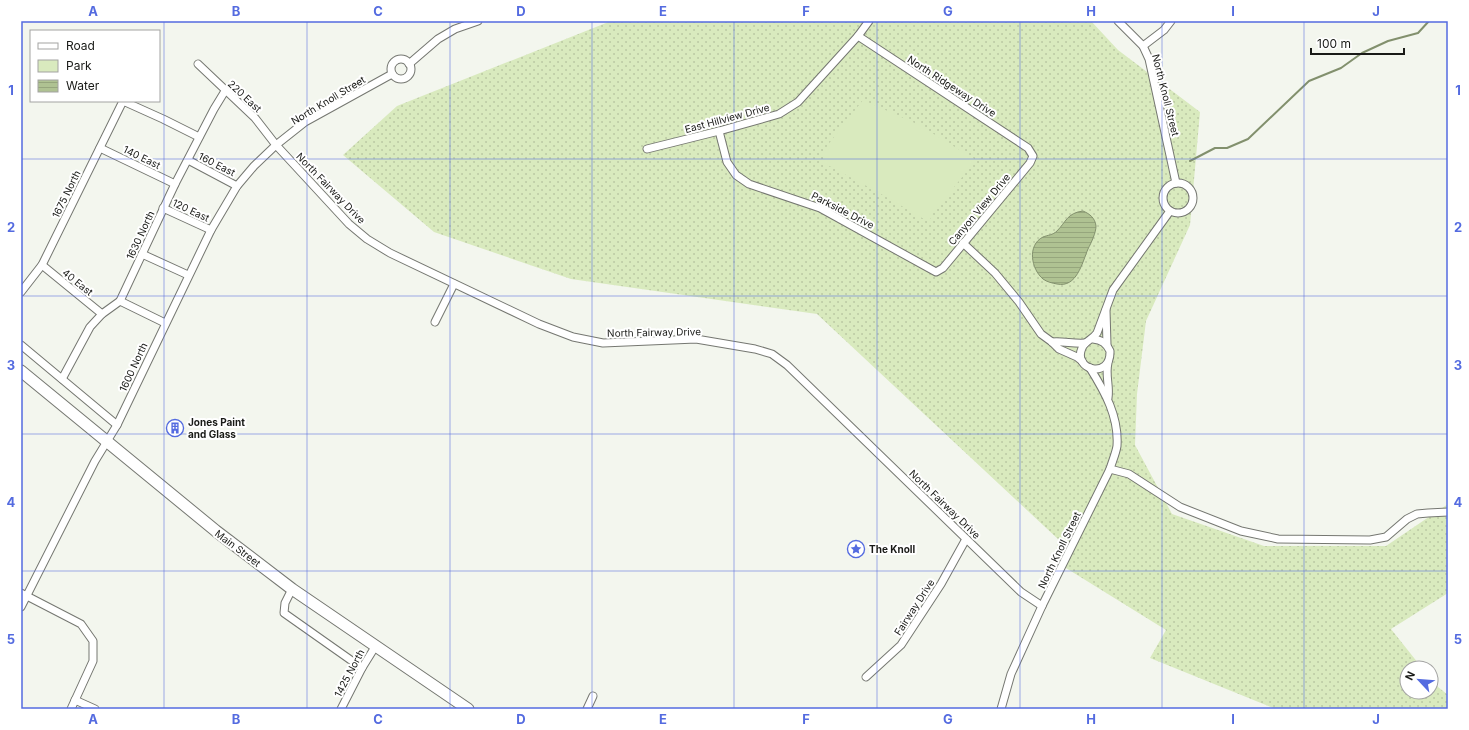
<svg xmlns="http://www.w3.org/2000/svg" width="1469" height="730" font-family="Inter,sans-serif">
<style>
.grass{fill:url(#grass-dots)}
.green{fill:#d9eabe}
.water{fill:url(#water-rules);stroke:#82906d}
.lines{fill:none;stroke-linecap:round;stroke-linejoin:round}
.stream{stroke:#82906d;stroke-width:2}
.street-casing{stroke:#757771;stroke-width:9}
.primary-casing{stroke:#757771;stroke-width:13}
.street{stroke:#fff;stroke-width:7}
.primary{stroke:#fff;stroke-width:11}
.grid{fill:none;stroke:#546be0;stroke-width:1;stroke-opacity:0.55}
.labels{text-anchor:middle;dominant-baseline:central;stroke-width:4;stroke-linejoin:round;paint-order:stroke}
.street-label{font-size:10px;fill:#191a17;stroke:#fff}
.poi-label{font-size:10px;font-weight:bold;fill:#191a17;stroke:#fff;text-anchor:start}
.neatline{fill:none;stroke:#546be0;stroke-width:1.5}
.grid-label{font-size:13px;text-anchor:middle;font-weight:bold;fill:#546be0}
</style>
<defs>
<pattern id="grass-dots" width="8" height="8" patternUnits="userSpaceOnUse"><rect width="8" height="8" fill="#d9eabe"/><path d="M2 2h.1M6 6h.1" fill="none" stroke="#bac8a3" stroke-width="1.8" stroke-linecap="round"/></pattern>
<pattern id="water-rules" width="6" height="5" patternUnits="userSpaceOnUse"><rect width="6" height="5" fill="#afc292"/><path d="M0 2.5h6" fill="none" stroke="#96a67d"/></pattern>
</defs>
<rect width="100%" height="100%" fill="#f3f6ee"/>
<!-- grass -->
<polygon class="grass" points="611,21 1091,21 1118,50 1200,112 1190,225 1146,321 1137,394 1135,445 1172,514 1264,546 1386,546 1448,504 1448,593 1391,629 1422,668 1407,668 1407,692 1431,692 1431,679 1438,687 1448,695 1448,709 1276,709 1150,658 1166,630 1053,560 1059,540 817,314 571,279 434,232 343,155 397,106"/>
<!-- green -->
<polygon class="green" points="863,100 919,125 976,160 933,213 929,222 876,191 822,162 827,146"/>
<!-- water -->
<path class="water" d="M1083,211C1090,214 1095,218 1096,226C1096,233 1091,243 1088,249C1082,263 1077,288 1057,284C1052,283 1047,282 1043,279C1031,269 1027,245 1043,237C1048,235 1053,235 1057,231C1066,222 1067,213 1083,211Z"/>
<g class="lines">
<!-- stream -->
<polyline class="stream" points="1190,161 1215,148 1227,148 1248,139 1309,81 1341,68 1362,53 1388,41 1418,33 1429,21"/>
<!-- street casing -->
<g class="street-casing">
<g id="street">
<polyline points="1118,21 1143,46 1149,59 1176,183"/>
<polyline points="1143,46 1164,30 1171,21"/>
<circle cx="401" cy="69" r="10"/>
<polyline points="198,64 255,118 276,145 349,224 367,239 390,253 539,324 573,337 603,343 696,339 755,349 772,354 787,365 1021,592 1042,606"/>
<polyline points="409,64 438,39 455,29 478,21"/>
<polyline points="719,131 727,162 736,175 749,184 820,208 936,272 943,268 1030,163 1033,156 1028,148 858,36"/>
<polyline points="100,148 175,184"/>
<polyline points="647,149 719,131 779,114 798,102 858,36 869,21"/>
<polyline points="188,160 237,186"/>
<circle cx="1178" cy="198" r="15"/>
<polyline points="163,208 211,230"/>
<polyline points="963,243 995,273 1019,302 1041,334 1052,342 1059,349 1077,357 1082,361"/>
<polyline points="142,254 188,275"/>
<polyline points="42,265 102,314"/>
<polyline points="21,292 42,265 123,101 163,119 199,137"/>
<polyline points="120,301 165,323"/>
<polyline points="1106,310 1107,345"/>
<polyline points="435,322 454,284"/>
<path d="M1093,339C1102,340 1106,343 1110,351C1111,380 1072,370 1082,348C1085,341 1092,340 1097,333L1113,290L1170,211"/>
<path d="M1052,342C1063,341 1074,344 1085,343"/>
<polyline points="21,345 117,425"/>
<polyline points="62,379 90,327 102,314 120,301 175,184 214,109 225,91"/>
<path d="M1108,398C1110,386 1105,375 1108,363"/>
<polyline points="1110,469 1129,474 1180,507 1241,531 1278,539 1370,540 1386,537 1407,519 1417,514 1428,513 1448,512"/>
<polyline points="292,589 285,603 284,613 362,668"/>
<polyline points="21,593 81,624 93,641 93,661 71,709"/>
<polyline points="21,607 95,461 117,425 211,230 237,186 254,166 276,145 305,122 392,74"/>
<polyline points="866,677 901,645 941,584 966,539"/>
<polyline points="75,700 95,709"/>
<polyline points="341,709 362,668 375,647"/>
<polyline points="587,709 593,696"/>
<path d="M1001,709L1011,674L1042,606L1110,469C1112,462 1116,453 1117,446C1119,417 1105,392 1090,368"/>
</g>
</g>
<!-- primary casing -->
<g class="primary-casing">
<polyline id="primary" points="21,371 216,531 292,589 468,709"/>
</g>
<!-- street -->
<use href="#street" class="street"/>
<!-- primary -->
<use href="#primary" class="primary"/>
</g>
<!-- grid -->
<path class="grid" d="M164,21V709M307,21V709M450,21V709M592,21V709M734,21V709M877,21V709M1020,21V709M1162,21V709M1304,21V709M21,159H1448M21,296H1448M21,434H1448M21,571H1448"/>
<!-- icons -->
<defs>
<g id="building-ring" transform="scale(0.9)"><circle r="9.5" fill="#fff" stroke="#546be0" stroke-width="1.5"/><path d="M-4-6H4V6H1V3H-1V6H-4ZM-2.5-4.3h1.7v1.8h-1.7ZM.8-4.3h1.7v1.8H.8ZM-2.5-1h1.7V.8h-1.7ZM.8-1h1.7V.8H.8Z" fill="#546be0"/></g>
<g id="sight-ring" transform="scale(0.9)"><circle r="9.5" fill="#fff" stroke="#546be0" stroke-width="1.5"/><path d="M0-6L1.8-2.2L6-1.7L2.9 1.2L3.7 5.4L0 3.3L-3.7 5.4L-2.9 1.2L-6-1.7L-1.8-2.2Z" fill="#546be0"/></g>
</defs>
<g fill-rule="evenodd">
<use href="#building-ring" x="175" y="428"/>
<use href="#sight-ring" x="856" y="549"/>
</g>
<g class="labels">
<!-- street labels -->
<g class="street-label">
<text transform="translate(952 86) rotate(33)">North Ridgeway Drive</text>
<text transform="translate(1166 95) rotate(76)">North Knoll Street</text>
<text transform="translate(245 96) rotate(43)">220 East</text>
<text transform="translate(328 100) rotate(-31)">North Knoll Street</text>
<text transform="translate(727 118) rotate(-15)">East Hillview Drive</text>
<text transform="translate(142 157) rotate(26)">140 East</text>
<text transform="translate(217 164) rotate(27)">160 East</text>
<text transform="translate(331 188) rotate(46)">North Fairway Drive</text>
<text transform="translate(66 194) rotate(-64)">1675 North</text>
<text transform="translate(979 209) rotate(-50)">Canyon View Drive</text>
<text transform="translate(191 210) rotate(25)">120 East</text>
<text transform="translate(843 210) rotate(27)">Parkside Drive</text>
<text transform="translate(140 235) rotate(-65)">1630 North</text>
<text transform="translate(78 282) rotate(39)">40 East</text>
<text transform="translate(654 332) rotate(-1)">North Fairway Drive</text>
<text transform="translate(133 367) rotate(-65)">1600 North</text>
<text transform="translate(945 504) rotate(44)">North Fairway Drive</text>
<text transform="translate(238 548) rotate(37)">Main Street</text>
<text transform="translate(1059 550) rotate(-64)">North Knoll Street</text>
<text transform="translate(914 607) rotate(-57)">Fairway Drive</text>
<text transform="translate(349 673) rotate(-62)">1425 North</text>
</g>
<!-- poi labels -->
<g class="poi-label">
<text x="188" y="422">Jones Paint<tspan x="188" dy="12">and Glass</tspan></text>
<text x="869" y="549">The Knoll</text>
</g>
</g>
<!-- border -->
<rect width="1469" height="730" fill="none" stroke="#ffffff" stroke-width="44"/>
<!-- legend -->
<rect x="30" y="30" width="130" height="72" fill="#ffffff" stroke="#a3a3a2"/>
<rect x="38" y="43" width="20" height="6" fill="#ffffff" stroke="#a3a3a2"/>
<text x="66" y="50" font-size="12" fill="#191a17">Road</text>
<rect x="38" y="60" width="20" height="12" fill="#d9eabe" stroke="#a3a3a2"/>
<text x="66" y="70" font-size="12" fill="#191a17">Park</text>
<rect x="38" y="80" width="20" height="12" fill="url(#water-rules)" stroke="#a3a3a2"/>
<text x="66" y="90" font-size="12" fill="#191a17">Water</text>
<!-- north arrow -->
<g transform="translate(1419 680) rotate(296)"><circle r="19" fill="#ffffff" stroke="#a3a3a2"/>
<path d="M0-3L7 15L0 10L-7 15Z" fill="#546be0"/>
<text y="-6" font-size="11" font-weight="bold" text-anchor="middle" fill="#191a17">N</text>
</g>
<!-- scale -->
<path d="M1311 48v6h93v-6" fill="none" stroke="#191a17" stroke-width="2"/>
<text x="1317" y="48" font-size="12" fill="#191a17" stroke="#ffffff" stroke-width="3" paint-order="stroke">100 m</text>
<rect x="22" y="22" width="1425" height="686" class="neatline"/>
<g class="grid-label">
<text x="93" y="16">A</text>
<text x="236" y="16">B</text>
<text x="378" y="16">C</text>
<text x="521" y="16">D</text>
<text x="663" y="16">E</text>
<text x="806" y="16">F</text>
<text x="948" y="16">G</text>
<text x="1091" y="16">H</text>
<text x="1233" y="16">I</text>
<text x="1376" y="16">J</text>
<text x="11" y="95">1</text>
<text x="1458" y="95">1</text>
<text x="11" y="232">2</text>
<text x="1458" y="232">2</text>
<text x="11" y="370">3</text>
<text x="1458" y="370">3</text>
<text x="11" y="507">4</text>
<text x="1458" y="507">4</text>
<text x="11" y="644">5</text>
<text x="1458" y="644">5</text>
<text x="93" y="724">A</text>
<text x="236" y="724">B</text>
<text x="378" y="724">C</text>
<text x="521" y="724">D</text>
<text x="663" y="724">E</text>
<text x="806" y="724">F</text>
<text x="948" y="724">G</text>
<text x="1091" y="724">H</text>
<text x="1233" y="724">I</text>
<text x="1376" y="724">J</text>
</g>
</svg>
